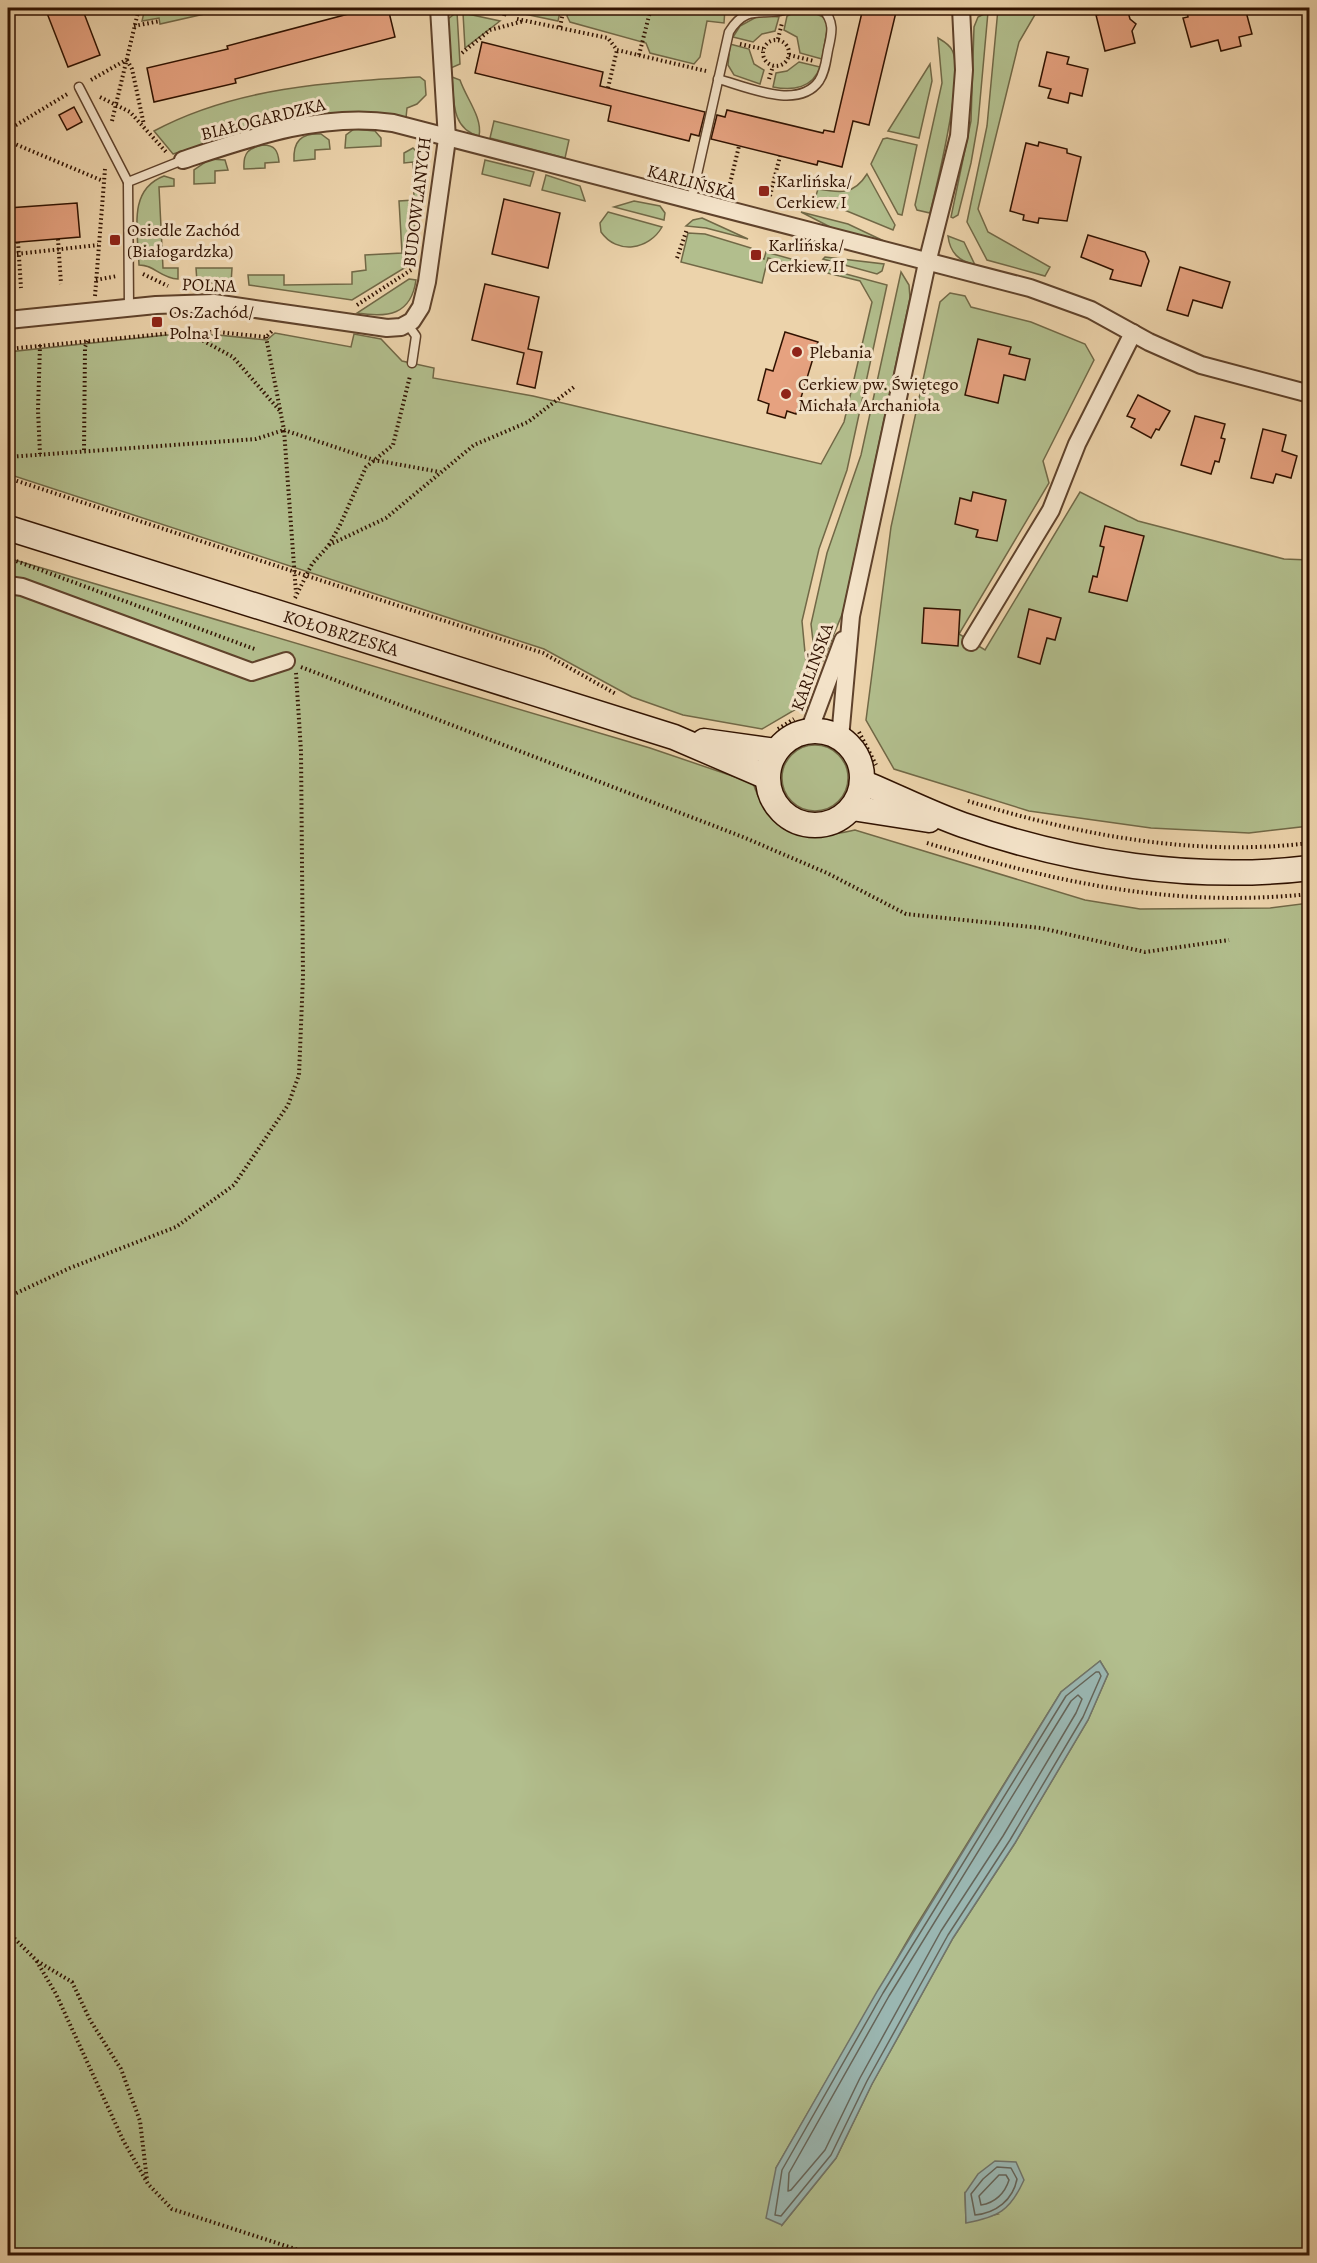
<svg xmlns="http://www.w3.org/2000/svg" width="1317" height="2263" font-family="Alegreya,serif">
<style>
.green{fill:#b2be8d;stroke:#716846;stroke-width:1.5;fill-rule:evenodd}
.water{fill:#9ab6b1;stroke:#70746a;stroke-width:1.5}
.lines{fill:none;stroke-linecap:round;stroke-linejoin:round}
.shore{stroke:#656458;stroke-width:1.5}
.building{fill:#e6a280;stroke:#301200;stroke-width:1.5}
.service-casing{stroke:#5f422b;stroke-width:11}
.minor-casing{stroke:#5f422b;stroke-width:20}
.secondary-casing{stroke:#301200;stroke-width:27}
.path{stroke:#301200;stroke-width:4;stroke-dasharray:1.5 3;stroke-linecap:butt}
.service{stroke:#f3e2c8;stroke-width:8}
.minor{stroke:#f3e2c8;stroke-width:16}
.secondary{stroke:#f3e2c8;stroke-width:24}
.poi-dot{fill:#8f2418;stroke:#f3e2c8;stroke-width:2}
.labels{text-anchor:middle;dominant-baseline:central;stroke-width:6;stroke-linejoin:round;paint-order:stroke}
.street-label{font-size:18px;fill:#301200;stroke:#f3e2c8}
.poi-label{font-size:18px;fill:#301200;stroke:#f3e2c8;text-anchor:start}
</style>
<rect width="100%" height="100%" fill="#ecd3ab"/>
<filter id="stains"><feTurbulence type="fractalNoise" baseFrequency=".00333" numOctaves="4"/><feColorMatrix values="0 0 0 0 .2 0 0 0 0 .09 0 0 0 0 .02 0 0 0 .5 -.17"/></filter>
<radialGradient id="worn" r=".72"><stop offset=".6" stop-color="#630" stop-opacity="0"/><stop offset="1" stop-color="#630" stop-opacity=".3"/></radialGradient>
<!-- green -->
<g class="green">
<polygon points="145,8 231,8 160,24 159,18 142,21"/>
<polygon points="511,8 561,8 558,21 510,11"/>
<polygon points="569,8 725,8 724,23 707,21 700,57 694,64 650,53 646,43 570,22 567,16"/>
<polygon points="804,8 823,17 828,24 822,59 800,53 797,37 784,30 787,16"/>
<polygon points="1010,8 1034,8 1036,13 1019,42 978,209 988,232 1050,267 1045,276 987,260 967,222 987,126 998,9"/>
<polygon points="457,12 460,64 451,68 448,19"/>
<polygon points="988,12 978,123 971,163 958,215 953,218 951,217 971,121 974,27 978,17"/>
<polygon points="463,13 500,21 465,48"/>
<polygon points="760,15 779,17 775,31 762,34 753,42 733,37 740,26"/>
<path d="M938,38C943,41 949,44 952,50C965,73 937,184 930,213L917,210L915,205L942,83Z"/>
<polygon points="730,44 749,49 754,64 764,70 760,84 734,75 728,65"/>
<path d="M799,62L820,67C813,88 793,91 773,87L776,73L787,71Z"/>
<polygon points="930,64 932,81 919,138 888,131"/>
<path d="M420,77L425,81L426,95L417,104L407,108L406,118C382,114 360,111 336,113C281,117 226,138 173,154L154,131C236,87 330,82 420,77Z"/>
<path d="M452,77L460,80C466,98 483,118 479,136C451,129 454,100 452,77Z"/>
<polygon points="494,121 569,140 565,158 490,138"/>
<polygon points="354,129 375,131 381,138 381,146 345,148 346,135"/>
<path d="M321,134L329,140L330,149L315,150V159L294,161C293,141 301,133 321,134Z"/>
<polygon points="887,138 917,145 902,215 898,214 871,164 883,139"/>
<path d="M263,145C275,145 278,151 279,162L265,163V168L244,169C243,153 248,148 263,145Z"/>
<polygon points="413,148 423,158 416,218 406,267 352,300 249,285 248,275 284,275 284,285 352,284 352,272 366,270 365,255 402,253 399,201 414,200 413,162 404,163 404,153"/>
<polygon points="210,159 225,160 228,170 215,171 215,183 194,184 194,170"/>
<polygon points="485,160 534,172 530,186 482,174"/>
<path d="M867,174L895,225L893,230L842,209L814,202L818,189C840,193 854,195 867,174Z"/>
<polygon points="546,175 580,186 585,201 542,190"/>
<path d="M164,176L174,179V186L159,187L163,268H178V279C160,278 155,265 139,265C138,232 127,190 164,176Z"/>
<polygon points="634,201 660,206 665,213 664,220 614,207"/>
<path d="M608,212L662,227C649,250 617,255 601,232L600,223Z"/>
<polygon points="801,212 848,224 886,242 836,230"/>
<polygon points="702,218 748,239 706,228 686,226 693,220"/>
<polygon points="688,233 705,234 751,248 750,256 764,259 766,252 802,262 801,267 768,258 762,283 681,262"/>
<path d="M948,236L964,242L975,265C959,261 950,253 948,236Z"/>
<polygon points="825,257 884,264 882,271 877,274 823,259"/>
<polygon points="820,267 887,285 847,470 819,549 802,621 808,684 798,708 762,729 683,715 632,697 544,649 8,474 8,352 167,335 218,335 267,340 275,333 351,347 354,334 381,339 402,361 434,368 433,378 533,396 821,464 844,422 872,302 860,281 819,271"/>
<polygon points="196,268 232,268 231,284 197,282"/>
<polygon points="901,272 909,285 910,298 843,612 817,675 811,624 827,553 861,455"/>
<path d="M409,279L416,280C411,315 388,318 357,313Z"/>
<polygon points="950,293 965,296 971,307 1031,322 1085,344 1094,360 1043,461 1049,483 959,634 985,650 1080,492 1138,521 1284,559 1309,560 1309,826 1249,833 1151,828 1029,811 894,769 866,720 891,527 940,302"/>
<path d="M8,558L650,748L753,783C772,839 802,842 855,830L1085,900L1140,909L1270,908L1309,903V2255H8ZM1100,1661L1108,1674L1088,1720L1015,1843L953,1938L872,2084L836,2158L782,2225L776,2168L913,1931L1061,1692ZM965,2193L998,2214L966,2222Z"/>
<circle cx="815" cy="778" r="33"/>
</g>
<!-- water -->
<g class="water">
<polygon points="1100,1661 1108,1674 1088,1720 1015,1843 953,1938 872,2084 836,2158 782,2225 766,2218 776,2168 878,1990 1061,1692"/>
<path d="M995,2161L1016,2162L1024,2180C1010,2211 998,2217 966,2223L965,2193L978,2174Z"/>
</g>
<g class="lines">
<!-- shore -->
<g class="shore">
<polygon points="1096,1672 1099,1672 1101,1676 1083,1717 1010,1840 948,1935 867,2081 831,2155 781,2216 775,2215 782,2170 883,1993 1066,1696"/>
<polygon points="1078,1695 1082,1699 1076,1713 1003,1836 941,1931 860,2078 825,2150 791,2190 788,2191 789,2173 889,1996 1071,1701"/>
<path d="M997,2167L1011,2168L1017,2179C1013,2200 996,2213 975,2215L971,2194L983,2179Z"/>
<path d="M999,2175H1006L1009,2180C1005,2193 995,2203 981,2205L979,2196Z"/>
</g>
</g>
<!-- building -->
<g class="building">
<polygon points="45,8 82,8 100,55 68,67"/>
<polygon points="371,8 388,8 395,37 235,79 236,83 154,102 147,68 228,49 227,46"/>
<polygon points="863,8 897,8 869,125 853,121 842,167 818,161 817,165 711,139 717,115 725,117 727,110 823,133 824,130 834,132"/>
<polygon points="1127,8 1130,19 1136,24 1132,31 1135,43 1105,51 1096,15"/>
<polygon points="1203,8 1245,8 1252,34 1239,37 1241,46 1221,51 1218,40 1191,47 1183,18 1188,17 1187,11"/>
<polygon points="482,42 603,72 600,86 705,112 699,136 691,134 689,141 608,121 611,106 475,73"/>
<polygon points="1047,52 1069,57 1067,64 1088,69 1082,96 1070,93 1068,103 1048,98 1051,89 1039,86"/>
<polygon points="74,107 82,122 67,130 59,115"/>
<polygon points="1039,142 1067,149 1067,153 1081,157 1067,221 1039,218 1038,223 1023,220 1024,215 1010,211 1026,143 1038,146"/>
<polygon points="504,199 560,213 548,268 492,254"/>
<polygon points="77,203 80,237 8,243 8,208"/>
<polygon points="1088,235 1145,252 1149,261 1141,286 1110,279 1113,270 1081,257"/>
<polygon points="1180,267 1230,282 1222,308 1193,300 1188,316 1167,310"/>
<polygon points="485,284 539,297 528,349 542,352 535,388 517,384 524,353 472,340"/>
<polygon points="785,332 818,342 796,414 787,411 785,418 767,413 769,404 758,400 766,369 773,371"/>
<polygon points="978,339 1011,347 1009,354 1030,359 1025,380 1004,375 998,403 965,395"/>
<polygon points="1138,395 1170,411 1159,430 1156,429 1151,438 1131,427 1135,419 1127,416"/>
<polygon points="1195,416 1225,424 1221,438 1225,439 1219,462 1215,461 1211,474 1181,465"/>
<polygon points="1263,429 1286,435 1282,451 1297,456 1291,478 1276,474 1273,483 1251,478"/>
<polygon points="973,492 1006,500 997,541 976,537 978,530 955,524 960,498 971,501"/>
<polygon points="1105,526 1144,536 1127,601 1089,592 1093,576 1097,577 1104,547 1100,546"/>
<polygon points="924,608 960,610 958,646 922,643"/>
<polygon points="1029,609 1061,618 1055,640 1047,638 1040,664 1018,657"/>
</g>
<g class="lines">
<!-- service casing -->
<g class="service-casing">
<g id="service">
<path d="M718,79C745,86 798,111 819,81C825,72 826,61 828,50C832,33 835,22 822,8"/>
<polyline points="79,87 128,182"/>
<path d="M691,201L729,32C748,1 765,19 790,8"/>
<polyline points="129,307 128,182 183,160"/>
<polyline points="408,325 416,336 412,363"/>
</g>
</g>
<!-- minor casing -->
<g class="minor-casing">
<g id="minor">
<path d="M183,160C249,138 323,112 393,123L1030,288L1091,310L1149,342L1201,365L1310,394"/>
<polyline points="8,320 156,305 214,303 387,328 401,327 412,321 421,307 427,282 447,139 439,8"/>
<polyline points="8,585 22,587 252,672 286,661"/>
<polyline points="971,642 1051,510 1077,444 1133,333"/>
<polyline points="809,731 843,640"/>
<polyline points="840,738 851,616 927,263 959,136 964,70 961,8"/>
</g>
</g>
<!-- secondary casing -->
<g class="secondary-casing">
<g id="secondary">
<polyline points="8,528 674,737 767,777"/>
<circle cx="815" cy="778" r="47"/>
<polyline points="704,741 776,751"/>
<path d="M862,782C896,796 929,813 963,825C1073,863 1194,882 1310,868"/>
<polyline points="852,808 929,820"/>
</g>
</g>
<!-- path -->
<g class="path">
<polyline points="993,8 993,10"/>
<polyline points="504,16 506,8"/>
<polyline points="517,19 608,38 617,50 706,71"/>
<polyline points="134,26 160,21"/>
<polyline points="560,27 564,8"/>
<polyline points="778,39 782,23"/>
<circle cx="776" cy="53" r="13"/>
<polyline points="740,44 763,49"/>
<polyline points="462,53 490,30 524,21"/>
<polyline points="639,55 651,8"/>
<polyline points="789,55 814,61"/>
<polyline points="127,60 132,69 144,125"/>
<polyline points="769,79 773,66"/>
<polyline points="91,80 126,60"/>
<polyline points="608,88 617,50"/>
<polyline points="100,97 130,112 167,153"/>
<polyline points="112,121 139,8"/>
<polyline points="8,130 69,93"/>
<polyline points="8,141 103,181"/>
<polyline points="729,188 739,146"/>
<polyline points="770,196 780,156"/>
<polyline points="58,239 61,284"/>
<polyline points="18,242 21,288"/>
<polyline points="8,255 98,245"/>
<polyline points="677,258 687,229"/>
<polyline points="143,274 168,286"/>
<polyline points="96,280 117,276"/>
<polyline points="95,296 105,169"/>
<polyline points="357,305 411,270"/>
<polyline points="187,332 233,357 280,411"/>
<polyline points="266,337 284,430 374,460 440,472"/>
<polyline points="40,345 38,410 40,454"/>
<polyline points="8,349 183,332 218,332 266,337 273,330"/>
<polyline points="84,450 85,347 88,340"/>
<polyline points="8,457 256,439 284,430 296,593"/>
<polyline points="8,478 543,653 616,694"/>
<polyline points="329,545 340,525 366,467 393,445 410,376"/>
<polyline points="8,558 257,650"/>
<polyline points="295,598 312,564 329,545 386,518 474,445 528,422 574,387"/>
<polyline points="301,667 743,837 827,873 906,914 1041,928 1145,952 1229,940"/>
<polyline points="778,729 794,719"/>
<polyline points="859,732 876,765"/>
<path d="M968,801C1080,835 1192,857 1310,843"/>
<path d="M927,843C1059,883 1171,908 1310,894"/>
<polyline points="8,1297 70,1268 176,1227 234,1185 288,1105 299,1075 303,976 301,751 296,673"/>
<polyline points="8,1932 36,1960 56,1994 123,2140 148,2184 172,2209 317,2256"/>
<polyline points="37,1961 72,1982 90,2020 121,2069 140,2121 147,2180"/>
</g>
<!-- service -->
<use href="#service" class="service"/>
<!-- minor -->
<use href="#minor" class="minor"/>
<!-- secondary -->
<use href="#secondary" class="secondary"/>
</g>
<!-- markers -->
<g class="poi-dot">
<rect x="758" y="185" width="12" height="12" rx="3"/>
<rect x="109" y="234" width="12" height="12" rx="3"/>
<rect x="750" y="249" width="12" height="12" rx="3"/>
<rect x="151" y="316" width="12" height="12" rx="3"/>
<circle cx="797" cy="352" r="6"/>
<circle cx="786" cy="394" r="6"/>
</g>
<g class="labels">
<!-- street labels -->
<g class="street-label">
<text transform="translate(263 119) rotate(-14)">BIAŁOGARDZKA</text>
<text transform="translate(692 182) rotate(15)">KARLIŃSKA</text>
<text transform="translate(417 202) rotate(-83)">BUDOWLANYCH</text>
<text transform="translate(209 285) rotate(2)">POLNA</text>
<text transform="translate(341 633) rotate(17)">KOŁOBRZESKA</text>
<text transform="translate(812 667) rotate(-70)">KARLIŃSKA</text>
</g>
<!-- poi labels -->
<g class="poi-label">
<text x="776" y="181">Karlińska/<tspan x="776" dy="21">Cerkiew I</tspan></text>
<text x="127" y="230">Osiedle Zachód<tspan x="127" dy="21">(Białogardzka)</tspan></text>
<text x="768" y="245">Karlińska/<tspan x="768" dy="21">Cerkiew II</tspan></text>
<text x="169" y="312">Os.Zachód/<tspan x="169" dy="21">Polna I</tspan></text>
<text x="809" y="352">Plebania</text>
<text x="798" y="384">Cerkiew pw. Świętego<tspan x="798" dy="21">Michała Archanioła</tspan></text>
</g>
</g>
<!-- margin -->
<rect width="1317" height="2263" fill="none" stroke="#ecd3ab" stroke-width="30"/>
<rect x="9" y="9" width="1299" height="2245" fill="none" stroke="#301200" stroke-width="3"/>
<rect x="15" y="15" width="1287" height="2233" fill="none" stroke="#301200" stroke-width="1.5"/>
<rect width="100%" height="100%" filter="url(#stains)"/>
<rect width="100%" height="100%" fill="url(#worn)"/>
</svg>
